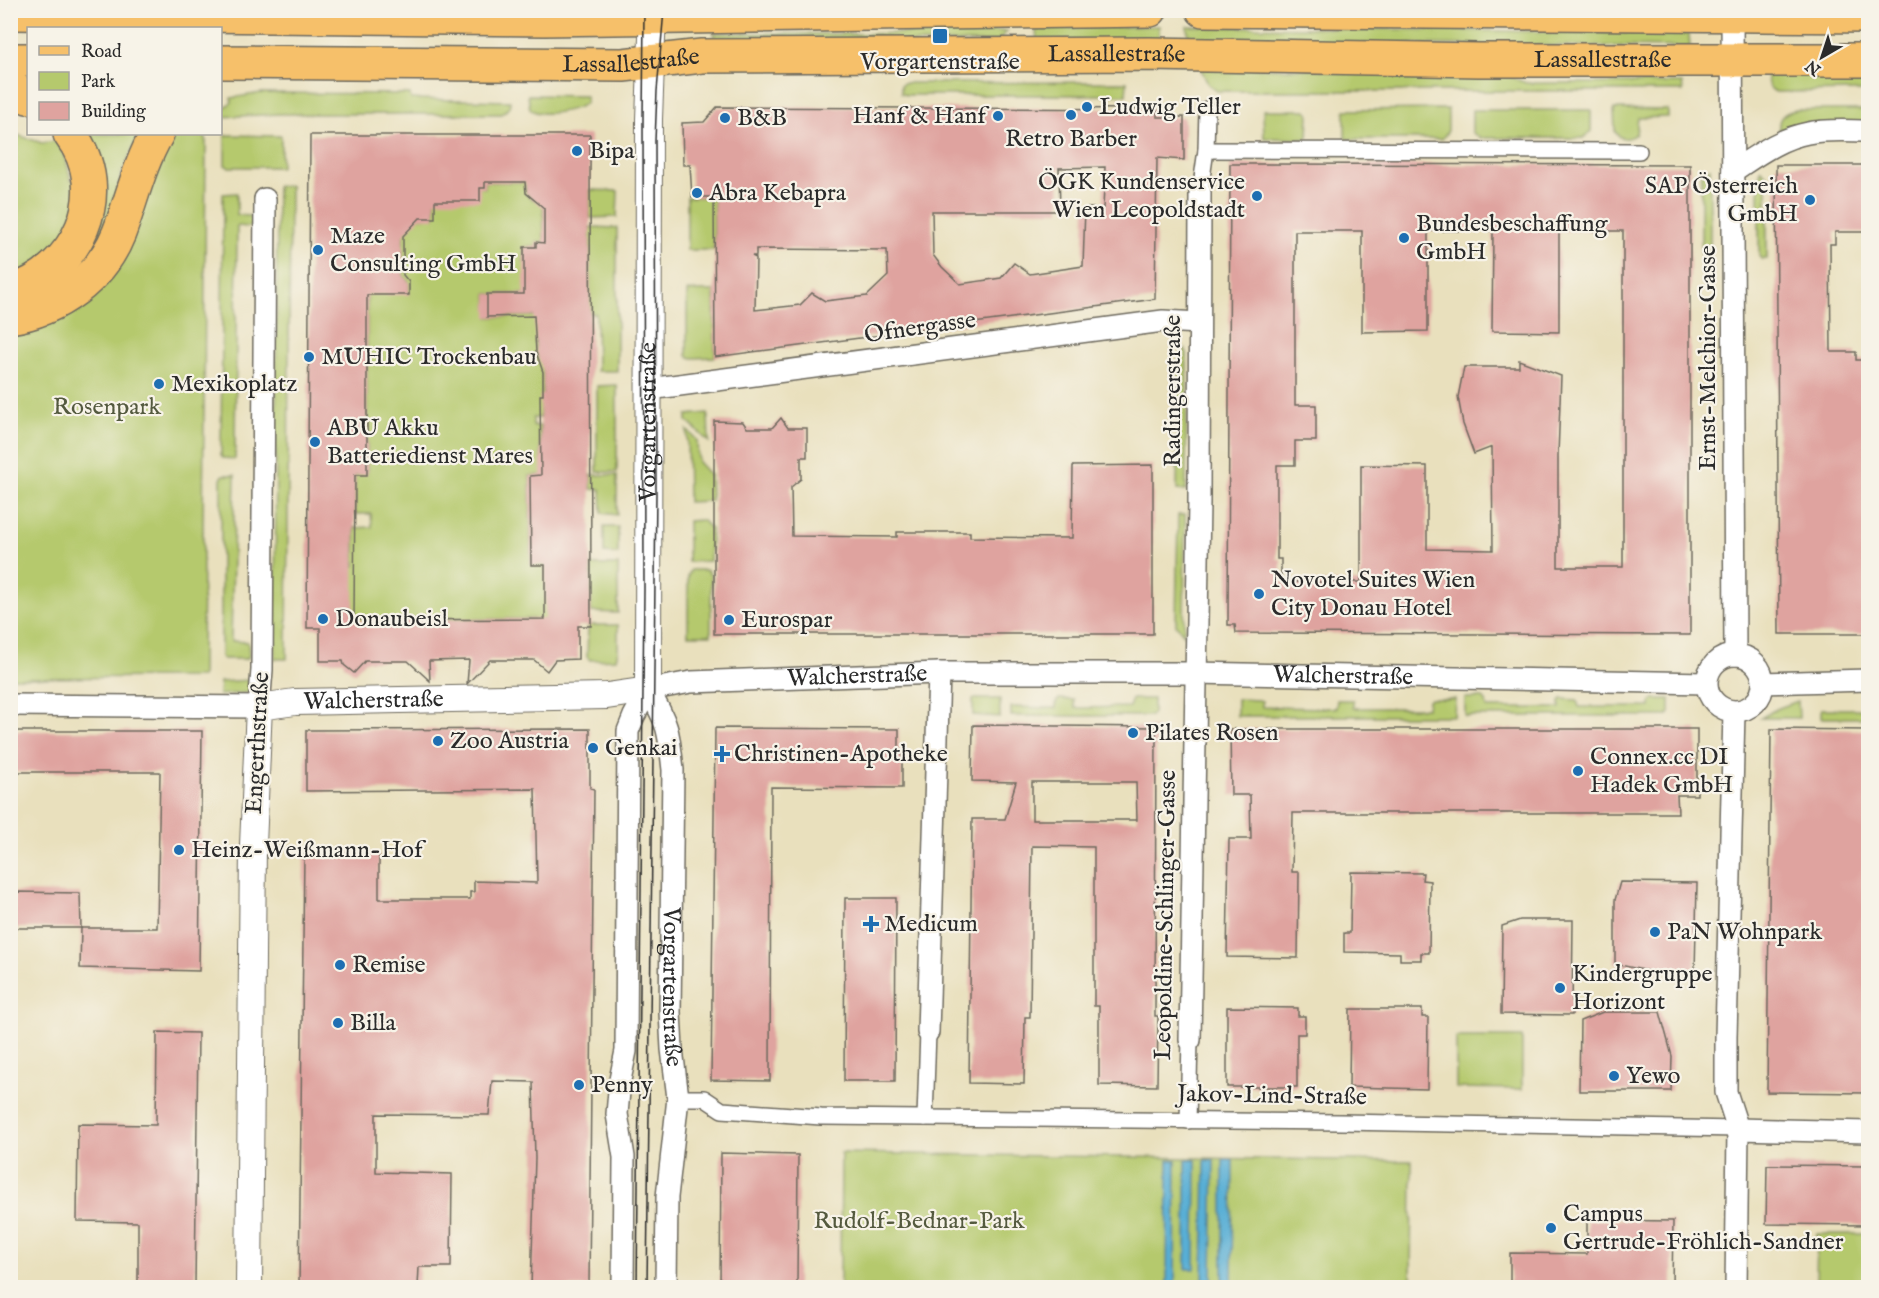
<svg xmlns="http://www.w3.org/2000/svg" width="1879" height="1298" font-family="'IM FELL English',serif">
<style>
.green{fill:#b5c96d;stroke:#707a4c;stroke-width:1.5}
.water{fill:#58afd5;stroke:#426d80;stroke-width:1.5}
.building{fill:#dfa39f;fill-rule:evenodd}
.lines{fill:none;stroke-linecap:round;stroke-linejoin:round}
.pedestrian-casing{stroke:#6e6a5e;stroke-width:18}
.minor-casing{stroke:#6e6a5e;stroke-width:24}
.tertiary-casing{stroke:#6e6a5e;stroke-width:28}
.primary-casing{stroke:#6e6a5e;stroke-width:36}
.pedestrian{stroke:#fff;stroke-width:15}
.minor{stroke:#fff;stroke-width:21}
.tertiary{stroke:#fff;stroke-width:26}
.primary{stroke:#f6c06b;stroke-width:33}
.tram{stroke:#2b2b2b;stroke-width:1.5}
.poi-dot{fill:#1f6fb2;stroke:#f7f3e8;stroke-width:2}
.labels{text-anchor:middle;dominant-baseline:central;stroke-width:4.5;stroke-linejoin:round;paint-order:stroke}
.street-label{font-size:24px;fill:#2b2b2b;stroke:#f7f3e8}
.poi-label{font-size:24px;fill:#2b2b2b;stroke:#f7f3e8;text-anchor:start}
.park-label{font-size:24px;fill:#545a3f;stroke:#f7f3e8}
</style>
<rect width="100%" height="100%" fill="#f7f3e8"/>
<filter id="ink" filterUnits="userSpaceOnUse"><feTurbulence type="fractalNoise" baseFrequency=".0167" numOctaves="2"/><feDisplacementMap in="SourceGraphic" scale="12" xChannelSelector="R" yChannelSelector="G"/><feConvolveMatrix kernelMatrix="1 2 1 2 8 2 1 2 1" color-interpolation-filters="sRGB"/></filter>
<filter id="wash" filterUnits="userSpaceOnUse"><feTurbulence type="fractalNoise" baseFrequency=".008" numOctaves="4" result="noise"/><feDisplacementMap in="SourceGraphic" scale="24" xChannelSelector="R" yChannelSelector="G"/><feGaussianBlur stdDeviation="1.35" result="paint"/><feColorMatrix in="noise" values="0 0 0 0 0 0 0 0 0 0 0 0 0 0 0 0 0 1.4 0 .05"/><feComposite in="paint" operator="in"/></filter>
<g filter="url(#wash)">
<rect width="100%" height="100%" fill="#e9e0bd"/>
<!-- green -->
<g class="green">
<polygon points="1159,26 1159,42 1037,42 1036,29"/>
<polygon points="1187,26 1689,34 1690,47 1189,42"/>
<polygon points="1007,31 997,42 714,44 714,33 866,34"/>
<polygon points="1200,67 1488,73 1511,77 1526,83 1682,83 1683,91 1217,91 1208,84"/>
<path d="M1868,72V91L1776,92C1769,89 1766,82 1767,74Z"/>
<polygon points="1127,82 1126,95 906,95 901,93 901,85 904,83"/>
<polygon points="261,93 410,94 411,99 510,101 509,108 501,114 280,114 221,117 221,110 232,102 231,98"/>
<path d="M528,95L586,96V103C575,111 540,118 530,109Z"/>
<polygon points="1448,109 1448,131 1442,139 1345,139 1345,110"/>
<path d="M1614,109L1668,110V117L1638,118L1636,134C1629,140 1619,140 1615,131Z"/>
<polygon points="1263,110 1306,110 1309,113 1308,137 1305,139 1264,138"/>
<polygon points="1472,110 1591,110 1591,131 1584,138 1480,138 1472,132"/>
<path d="M1797,110H1868V124L1781,135C1775,120 1782,112 1797,110Z"/>
<polygon points="11,133 42,143 56,141 65,156 71,180 75,180 76,204 59,245 11,280"/>
<polygon points="90,134 139,134 121,175 110,219 93,254 88,250 101,159"/>
<polygon points="177,134 202,134 206,138 202,677 11,678 10,330 47,321"/>
<polygon points="225,135 281,136 281,167 228,167 225,165"/>
<polygon points="1710,168 1710,259 1701,259 1701,177 1704,171"/>
<polygon points="1761,169 1767,176 1767,259 1761,259 1759,256 1759,182"/>
<polygon points="435,182 485,188 485,182 529,182 525,186 526,194 534,200 540,200 543,197 544,243 537,242 536,247 524,247 524,262 532,294 487,294 488,317 543,316 535,342 538,358 543,358 543,395 540,418 533,418 533,426 540,426 541,456 543,475 530,476 531,564 550,565 545,589 550,625 533,619 364,620 349,626 348,566 355,566 355,528 372,527 371,514 355,514 355,475 367,474 367,294 409,294 409,282 403,275 403,236 412,218 435,217"/>
<polygon points="277,186 290,186 287,659 275,659"/>
<polygon points="590,190 618,191 617,217 590,218"/>
<polygon points="237,193 237,215 250,216 253,218 253,224 249,227 237,226 235,459 223,458 221,455 223,194"/>
<rect x="687" y="197" width="27" height="53"/>
<polygon points="590,227 617,228 617,371 597,371 596,314 590,313"/>
<polygon points="687,291 714,291 715,357 692,358 687,356"/>
<polygon points="1185,349 1187,354 1186,491 1177,490 1179,359 1180,354"/>
<polygon points="617,385 617,472 597,472 597,386"/>
<polygon points="708,413 709,442 687,421 687,415"/>
<polygon points="687,430 697,440 698,462 710,475 711,501 688,502"/>
<polygon points="223,475 235,475 231,641 248,642 249,656 247,659 223,659 221,657 221,480"/>
<polygon points="591,475 617,475 617,515 602,513 601,490 591,489"/>
<polygon points="1178,515 1185,515 1184,634 1176,625"/>
<polygon points="702,520 711,529 710,561 688,562 688,521"/>
<polygon points="604,527 618,527 618,554 604,553"/>
<polygon points="591,565 618,565 618,613 591,612"/>
<polygon points="691,570 707,570 711,576 711,635 688,635 688,575"/>
<polygon points="591,625 618,625 618,651 616,659 590,660 587,657 588,626"/>
<polygon points="250,680 250,689 247,693 219,695 220,682"/>
<polygon points="1465,698 1483,698 1486,701 1487,708 1560,708 1560,701 1562,699 1577,700 1579,707 1651,707 1651,702 1654,699 1670,699 1670,713 1667,716 1465,716"/>
<polygon points="973,699 1000,699 1000,717 973,715"/>
<polygon points="1059,699 1074,700 1075,708 1129,707 1132,699 1153,699 1153,713 1150,716 1011,716 1011,707 1056,708 1056,702"/>
<polygon points="1237,699 1259,700 1262,701 1262,707 1336,708 1337,700 1353,700 1353,708 1427,708 1428,700 1430,699 1455,699 1454,716 1237,716"/>
<polygon points="1798,701 1799,718 1761,718 1776,709"/>
<rect x="1821" y="709" width="47" height="9"/>
<polygon points="1456,1037 1522,1037 1522,1089 1456,1088"/>
<polygon points="841,1153 1412,1161 1411,1287 840,1288"/>
<polygon points="1817,1234 1868,1234 1868,1287 1816,1287"/>
</g>
<!-- water -->
<g class="water">
<polygon points="1168,1160 1176,1160 1175,1287 1167,1287"/>
<polygon points="1186,1160 1196,1160 1195,1269 1186,1269"/>
<polygon points="1205,1160 1214,1160 1212,1280 1203,1280"/>
<polygon points="1223,1160 1233,1160 1232,1287 1223,1287"/>
</g>
<g id="blocks">
<!-- building -->
<g class="building">
<path d="M717,107L1157,109V117H1184V160L1157,158L1155,299L715,357L714,197H692L690,165H683L682,123L704,122ZM1105,167L1103,208H1085L1083,266L1030,274L1014,263L1001,278L960,284L942,267L933,255L932,211H1060L1059,168ZM756,249L887,250L888,276L867,296L825,301L812,293L800,305L755,310L756,258L752,256H756Z"/>
<path d="M310,135H590L591,626H578V659L555,660L547,671L534,660H490L467,684L469,660L429,661L430,681L408,661H365L354,673L344,665L343,661H320V628H307ZM485,182H525L526,193L544,208V243L536,242V247H524V294H487V317L534,316L536,352L543,372V395H540L541,475L530,476L531,565H545V619L354,620L355,475H367V295H409V282L403,275V236L420,218H435V201H480V188H485Z"/>
<path d="M1230,164L1690,165V635L1236,633L1235,625H1228ZM1295,231H1362V332L1428,331V231H1493L1492,331L1559,332V231H1623V567H1558V455L1561,376L1519,360V367H1464L1458,397L1463,424L1474,454L1492,447L1493,550L1427,549V466L1361,465V582H1281V559H1277V465H1295V441H1316V405H1295Z"/>
<polygon points="1776,165 1869,165 1869,232 1835,232 1835,244 1830,244 1831,352 1856,352 1856,360 1869,360 1869,439 1866,439 1869,634 1779,634"/>
<polygon points="781,418 788,428 807,428 807,457 801,457 801,479 791,487 792,536 897,537 897,532 970,532 970,537 1072,538 1073,466 1153,465 1153,634 714,634 714,421 743,422 747,428 772,428"/>
<path d="M973,725L1156,727L1155,1016H1158L1157,1086L1099,1085V1006H1094V847L1032,846L1030,1017H1025L1024,1084L969,1083L972,819H1005L1016,782L972,781ZM1032,782H1136L1137,820H1032Z"/>
<polygon points="715,728 899,729 899,751 902,752 902,788 771,787 770,1081 711,1080"/>
<polygon points="590,729 590,788 594,789 589,1287 531,1287 535,1158 533,1082 492,1081 489,1115 376,1114 376,1172 452,1174 451,1267 419,1267 418,1287 299,1287 304,853 379,854 379,899 470,899 470,892 474,892 474,881 537,883 535,789 306,791 306,730"/>
<polygon points="1230,729 1697,729 1697,795 1677,795 1678,813 1293,813 1292,872 1299,872 1298,958 1227,957 1229,839 1251,839 1250,795 1231,795"/>
<polygon points="1771,729 1869,730 1869,1093 1767,1092"/>
<polygon points="10,731 202,731 199,971 80,968 81,928 157,928 160,772 10,772"/>
<polygon points="1351,872 1423,873 1422,880 1430,881 1429,953 1421,953 1421,960 1400,960 1400,953 1344,952 1344,933 1350,933"/>
<polygon points="1620,882 1697,883 1695,972 1653,972 1615,964 1615,900"/>
<polygon points="14,892 80,893 81,928 14,928"/>
<polygon points="845,898 896,898 895,1081 844,1081"/>
<polygon points="1520,920 1573,920 1572,1015 1501,1014 1502,926"/>
<polygon points="1227,1007 1298,1008 1298,1016 1305,1016 1305,1034 1297,1034 1297,1087 1227,1087"/>
<polygon points="1350,1009 1422,1009 1422,1017 1428,1017 1427,1089 1349,1087"/>
<polygon points="1603,1012 1660,1012 1672,1056 1671,1091 1579,1091 1580,1021"/>
<polygon points="157,1032 198,1033 195,1287 138,1287 138,1222 77,1221 78,1124 156,1125"/>
<polygon points="721,1153 798,1155 797,1287 720,1287"/>
<polygon points="1767,1165 1869,1166 1869,1225 1766,1224"/>
<polygon points="1587,1220 1673,1221 1672,1287 1510,1287 1510,1253 1587,1254"/>
</g>
</g>
</g>
<g filter="url(#ink)">
<use href="#blocks" fill-opacity="0" stroke="#6e6a5e" stroke-width="1.5"/>
<g class="lines">
<!-- pedestrian casing -->
<g class="pedestrian-casing">
<g id="pedestrian">
<polyline points="1206,150 1639,151"/>
<polyline points="1200,192 1206,150 1207,109"/>
<polyline points="678,1098 704,1098 722,1110 821,1117 1341,1122 1738,1129"/>
<polyline points="925,1118 928,1032"/>
<polyline points="1188,1121 1190,1040"/>
</g>
</g>
<!-- minor casing -->
<g class="minor-casing">
<g id="minor">
<polyline points="1732,10 1735,655"/>
<path d="M1733,171C1756,156 1780,138 1808,133C1827,129 1849,131 1868,131"/>
<polyline points="649,389 1163,321 1199,323"/>
<circle cx="1735" cy="683" r="28"/>
<polyline points="1763,683 1868,680"/>
<path id="s1" d="M648,690L691,682L939,673H1195L1706,683"/>
<path id="s2" d="M648,690C668,722 669,732 673,770L670,1012L672,1049L678,1098L667,1197L666,1288"/>
<polyline points="10,705 259,707 262,670 265,199"/>
<polyline points="1734,712 1726,1037 1726,1092 1738,1129 1736,1288"/>
<polyline points="928,1032 939,673"/>
<polyline points="1190,1040 1199,502 1200,192"/>
<polyline points="1738,1129 1868,1132"/>
<polyline points="623,1288 624,1157 617,1114 620,1080 626,1051 628,731 634,716 648,690"/>
</g>
</g>
<!-- tertiary casing -->
<g class="tertiary-casing">
<g id="tertiary">
<path id="s3" d="M249,1288L253,845L259,707L295,702L607,696L648,690L649,119L653,10"/>
</g>
</g>
<!-- primary casing -->
<g class="primary-casing">
<g id="primary">
<polyline points="1203,10 1868,16"/>
<polyline points="10,13 544,19 1150,10"/>
<polyline points="10,60 28,60"/>
<path id="s4" d="M220,62L623,65L702,56L1150,54L1479,60H1868"/>
<polyline points="10,87 28,97"/>
<path d="M10,292C77,272 115,193 70,134"/>
<path d="M10,317C58,310 101,278 119,233C132,199 139,165 157,134"/>
</g>
</g>
<!-- pedestrian -->
<use href="#pedestrian" class="pedestrian"/>
<!-- minor -->
<use href="#minor" class="minor"/>
<!-- tertiary -->
<use href="#tertiary" class="tertiary"/>
<!-- primary -->
<use href="#primary" class="primary"/>
<!-- tram -->
<g class="tram">
<polyline points="637,1288 644,590 643,119 644,10"/>
<polyline points="647,1288 656,493 655,141 657,91 664,10"/>
</g>
</g>
</g>
<!-- markers -->
<g class="poi-dot">
<rect x="932" y="28" width="16" height="16" rx="3"/>
<circle cx="1087" cy="107" r="6"/>
<circle cx="1071" cy="115" r="6"/>
<circle cx="998" cy="116" r="6"/>
<circle cx="725" cy="118" r="6"/>
<circle cx="577" cy="151" r="6"/>
<circle cx="697" cy="193" r="6"/>
<circle cx="1257" cy="196" r="6"/>
<circle cx="1810" cy="200" r="6"/>
<circle cx="1404" cy="238" r="6"/>
<circle cx="318" cy="250" r="6"/>
<circle cx="309" cy="357" r="6"/>
<circle cx="159" cy="384" r="6"/>
<circle cx="315" cy="442" r="6"/>
<circle cx="1259" cy="594" r="6"/>
<circle cx="323" cy="619" r="6"/>
<circle cx="729" cy="620" r="6"/>
<circle cx="1133" cy="733" r="6"/>
<circle cx="438" cy="741" r="6"/>
<circle cx="593" cy="748" r="6"/>
<path d="M719 745h6v6h6v6h-6v6h-6v-6h-6v-6h6z"/>
<circle cx="1578" cy="771" r="6"/>
<circle cx="179" cy="850" r="6"/>
<path d="M868 915h6v6h6v6h-6v6h-6v-6h-6v-6h6z"/>
<circle cx="1655" cy="932" r="6"/>
<circle cx="340" cy="965" r="6"/>
<circle cx="1560" cy="988" r="6"/>
<circle cx="338" cy="1023" r="6"/>
<circle cx="1614" cy="1076" r="6"/>
<circle cx="579" cy="1085" r="6"/>
<circle cx="1551" cy="1228" r="6"/>
</g>
<g class="labels">
<!-- street labels -->
<g class="street-label">
<text stroke="none"><textPath href="#s4" startOffset="897">Lassallestraße</textPath></text>
<text stroke="none"><textPath href="#s4" startOffset="411">Lassallestraße</textPath></text>
<text stroke="none"><textPath href="#s4" startOffset="1383">Lassallestraße</textPath></text>
<text transform="translate(920 328) rotate(-8)">Ofnergasse</text>
<text transform="translate(1708 358) rotate(-90)">Ernst-Melchior-Gasse</text>
<text transform="translate(1173 391) rotate(-90)">Radingerstraße</text>
<text stroke="none"><textPath href="#s3" startOffset="1239">Vorgartenstraße</textPath></text>
<text stroke="none"><textPath href="#s1" startOffset="210">Walcherstraße</textPath></text>
<text stroke="none"><textPath href="#s1" startOffset="696">Walcherstraße</textPath></text>
<text stroke="none"><textPath href="#s3" startOffset="696">Walcherstraße</textPath></text>
<text transform="translate(258 743) rotate(-87)">Engerthstraße</text>
<text transform="translate(1166 915) rotate(-89)">Leopoldine-Schlinger-Gasse</text>
<text stroke="none"><textPath href="#s2" startOffset="302">Vorgartenstraße</textPath></text>
<text transform="translate(1272 1096) rotate(1)">Jakov-Lind-Straße</text>
</g>
<!-- poi labels -->
<g class="poi-label">
<text x="940" y="62" text-anchor="middle">Vorgartenstraße</text>
<text x="1099" y="107">Ludwig Teller</text>
<text x="986" y="116" text-anchor="end">Hanf &amp; Hanf</text>
<text x="737" y="118">B&amp;B</text>
<text x="1071" y="139" text-anchor="middle">Retro Barber</text>
<text x="589" y="151">Bipa</text>
<text x="1245" y="182" text-anchor="end">ÖGK Kundenservice<tspan x="1245" dy="28">Wien Leopoldstadt</tspan></text>
<text x="1798" y="186" text-anchor="end">SAP Österreich<tspan x="1798" dy="28">GmbH</tspan></text>
<text x="709" y="193">Abra Kebapra</text>
<text x="1416" y="224">Bundesbeschaffung<tspan x="1416" dy="28">GmbH</tspan></text>
<text x="330" y="236">Maze<tspan x="330" dy="28">Consulting GmbH</tspan></text>
<text x="321" y="357">MUHIC Trockenbau</text>
<text x="171" y="384">Mexikoplatz</text>
<text x="327" y="428">ABU Akku<tspan x="327" dy="28">Batteriedienst Mares</tspan></text>
<text x="1271" y="580">Novotel Suites Wien<tspan x="1271" dy="28">City Donau Hotel</tspan></text>
<text x="335" y="619">Donaubeisl</text>
<text x="741" y="620">Eurospar</text>
<text x="1145" y="733">Pilates Rosen</text>
<text x="450" y="741">Zoo Austria</text>
<text x="605" y="748">Genkai</text>
<text x="734" y="754">Christinen-Apotheke</text>
<text x="1590" y="757">Connex.cc DI<tspan x="1590" dy="28">Hadek GmbH</tspan></text>
<text x="191" y="850">Heinz-Weißmann-Hof</text>
<text x="884" y="924">Medicum</text>
<text x="1667" y="932">PaN Wohnpark</text>
<text x="352" y="965">Remise</text>
<text x="1572" y="974">Kindergruppe<tspan x="1572" dy="28">Horizont</tspan></text>
<text x="350" y="1023">Billa</text>
<text x="1626" y="1076">Yewo</text>
<text x="591" y="1085">Penny</text>
<text x="1563" y="1214">Campus<tspan x="1563" dy="28">Gertrude-Fröhlich-Sandner</tspan></text>
</g>
<!-- park labels -->
<g class="park-label">
<text x="107" y="407">Rosenpark</text>
<text x="919" y="1221">Rudolf-Bednar-Park</text>
</g>
</g>
<!-- margin -->
<rect width="1879" height="1298" fill="none" stroke="#f7f3e8" stroke-width="36"/>
<!-- legend -->
<rect x="27" y="27" width="195" height="108" fill="#f7f3e8" stroke="#a5a39c" stroke-width="1.5"/>
<rect x="39" y="46" width="30" height="9" fill="#f6c06b" stroke="#a5a39c" stroke-width="1.5"/>
<text x="81" y="57" font-size="18" fill="#2b2b2b">Road</text>
<rect x="39" y="72" width="30" height="18" fill="#b5c96d" stroke="#a5a39c" stroke-width="1.5"/>
<text x="81" y="87" font-size="18" fill="#2b2b2b">Park</text>
<rect x="39" y="102" width="30" height="18" fill="#dfa39f" stroke="#a5a39c" stroke-width="1.5"/>
<text x="81" y="117" font-size="18" fill="#2b2b2b">Building</text>
<!-- north arrow -->
<g transform="translate(1822 57) rotate(219)" stroke="#f7f3e8" stroke-width="4.5" paint-order="stroke">
<path d="M0-4.5L10 22L0 15L-10 22Z" fill="#2b2b2b"/>
<text y="-9" font-size="16" font-weight="bold" text-anchor="middle" fill="#2b2b2b">N</text>
</g>
</svg>
